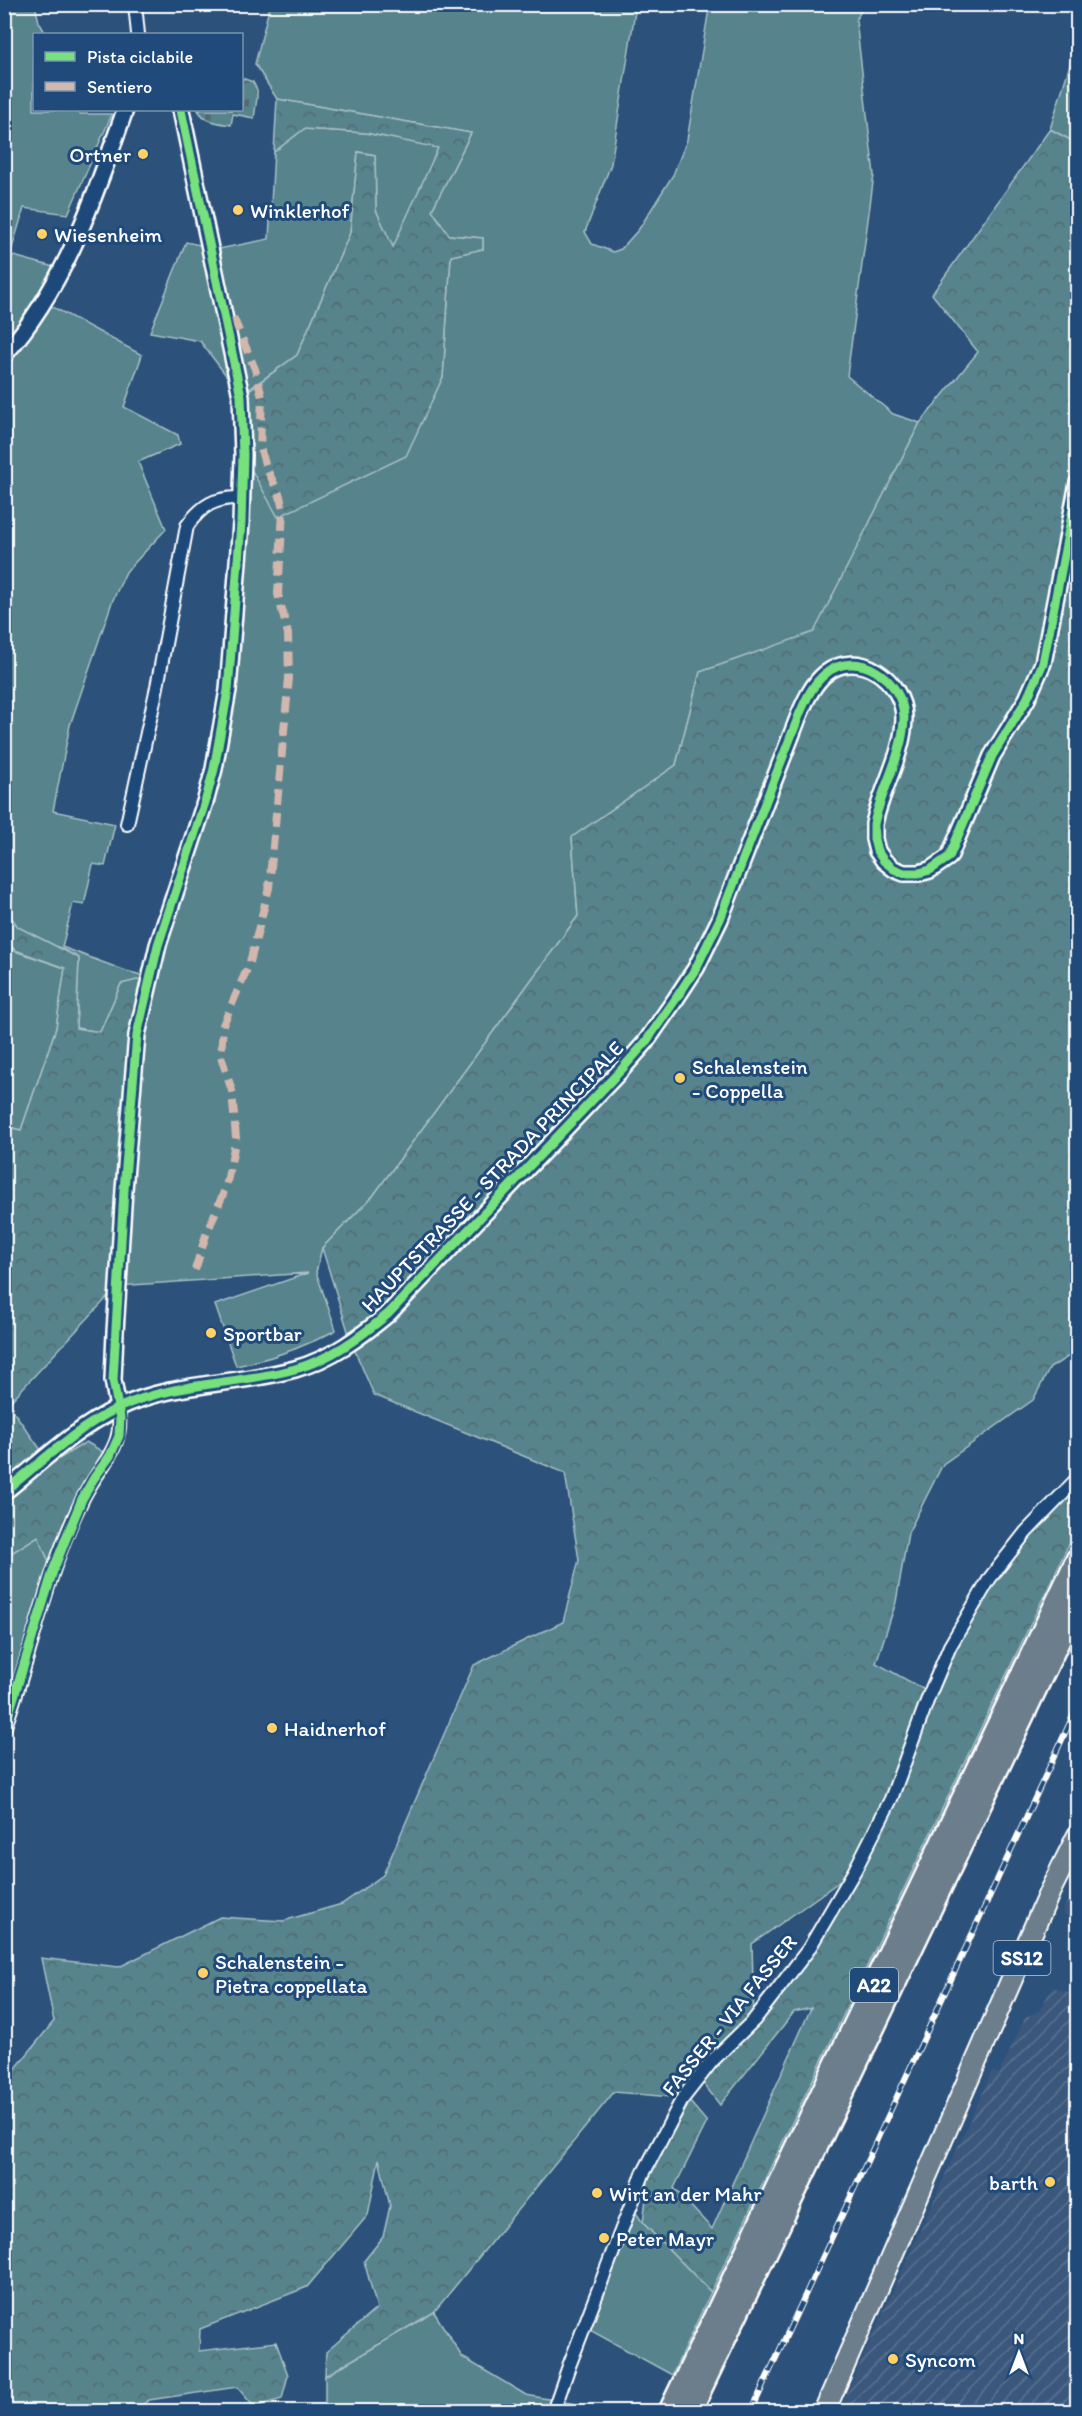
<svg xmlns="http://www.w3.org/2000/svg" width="1082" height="2416" font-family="Itim,sans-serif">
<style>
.industrial{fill:url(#industrial-furrows)}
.green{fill:#56838c;stroke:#aac1c6;stroke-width:1.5}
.forest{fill:url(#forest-crowns);stroke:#aac1c6;stroke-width:1.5}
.cemetery{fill:url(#cemetery-stones);stroke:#aac1c6;stroke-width:1.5}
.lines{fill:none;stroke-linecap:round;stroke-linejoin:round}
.minor-casing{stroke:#fff;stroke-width:16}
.tertiary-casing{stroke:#fff;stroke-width:20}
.primary-casing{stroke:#fff;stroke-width:24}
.motorway-casing{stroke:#fff;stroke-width:27}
.minor{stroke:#1f4a7a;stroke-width:12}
.tertiary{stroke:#1f4a7a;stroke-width:15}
.primary{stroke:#6c7d8c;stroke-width:20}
.motorway{stroke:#6c7d8c;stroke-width:22}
.rail-casing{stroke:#fff;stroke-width:6}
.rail{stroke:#1f4a7a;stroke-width:4;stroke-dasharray:11;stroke-linecap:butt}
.quiet{stroke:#d1b7ad;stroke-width:8;stroke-dasharray:15 8;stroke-linecap:butt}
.cycleway-casing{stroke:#1f4a7a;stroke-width:13}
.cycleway{stroke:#77e17e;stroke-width:9}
.poi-dot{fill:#ffd166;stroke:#1f4a7a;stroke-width:2}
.labels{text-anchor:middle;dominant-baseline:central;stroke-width:6;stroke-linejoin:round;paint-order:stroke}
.shield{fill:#1f4a7a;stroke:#bcc9d7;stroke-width:1.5}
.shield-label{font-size:20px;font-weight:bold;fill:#fff}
.poi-label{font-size:21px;fill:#fff;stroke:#1f4a7a;text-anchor:start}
.street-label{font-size:21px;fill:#fff;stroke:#1f4a7a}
</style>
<defs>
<pattern id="industrial-furrows" width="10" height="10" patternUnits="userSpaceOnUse" patternTransform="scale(1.5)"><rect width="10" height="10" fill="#3b597c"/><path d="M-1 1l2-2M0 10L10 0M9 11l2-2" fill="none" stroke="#587290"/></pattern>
<pattern id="forest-crowns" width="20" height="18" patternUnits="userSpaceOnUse" patternTransform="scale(1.5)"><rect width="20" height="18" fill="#56838c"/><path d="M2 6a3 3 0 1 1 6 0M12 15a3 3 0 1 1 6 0" fill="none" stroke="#526a6f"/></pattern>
<pattern id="cemetery-stones" width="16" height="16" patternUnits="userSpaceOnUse" patternTransform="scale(1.5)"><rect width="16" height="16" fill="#56838c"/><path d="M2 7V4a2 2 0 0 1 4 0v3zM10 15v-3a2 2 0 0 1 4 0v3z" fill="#526a6f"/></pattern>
</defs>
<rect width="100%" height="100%" fill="#2c517b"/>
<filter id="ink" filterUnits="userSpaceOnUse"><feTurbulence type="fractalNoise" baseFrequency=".0167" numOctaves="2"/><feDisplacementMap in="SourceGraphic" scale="12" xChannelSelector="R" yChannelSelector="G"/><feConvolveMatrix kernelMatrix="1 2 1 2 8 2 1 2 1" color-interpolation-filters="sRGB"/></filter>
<g filter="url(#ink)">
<!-- industrial -->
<g class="industrial">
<polygon points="1077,1879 1078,1922 1077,1922 1062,1913"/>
<polygon points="1052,1987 1077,1995 1077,2411 839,2411 992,2071 999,2074 1025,2018 1040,2010"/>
</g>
<!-- green -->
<g class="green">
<path d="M4,5H35L39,22L46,34H34V110H78L80,114H112L68,214L24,208L10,255L68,271L49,305L142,355L124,407L178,435L180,444L138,462L166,529L126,572L112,602L70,725L53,811L115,824L105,866L93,864L84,905L73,903L62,947L126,971L149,977L214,769L243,455L443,377L451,256L483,249V238L449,235L432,210L471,133L277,99L255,64L270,5H636L611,164L585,232L592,244L613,252L621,249L639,229L673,175L687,140L709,9L711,5H864L856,20L874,175L847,376L893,414L920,423L814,633L700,672L676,765L572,837L578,916L373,1196L322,1248L316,1272L336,1330C305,1347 270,1359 236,1366L215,1305L308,1273L118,1286L121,984L100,1032L76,1028L79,958L18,927L5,908Z"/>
<polygon points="1077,42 1077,144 1050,129"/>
<polygon points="304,129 366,133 439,147 393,248 376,210 375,155 358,152 350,233 297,355 241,395 200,341 150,332 186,242 219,249 269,239 274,152"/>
<polygon points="4,940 15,951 65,968 56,1028 21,1130 5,1126"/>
<polygon points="38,1536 53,1571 5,1729 5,1557"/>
<polygon points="632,2207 643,2223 711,2292 672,2375 586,2328"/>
<polygon points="434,2312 462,2357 526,2395 614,2411 514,2411 514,2403 482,2411 328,2412 325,2403 325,2376"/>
</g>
<!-- forest -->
<g class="forest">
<polygon points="277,99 471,133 432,210 449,235 483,238 483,249 451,256 443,377 406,456 278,517 243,455 241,396 297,355 350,233 358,152 375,155 376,210 393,247 438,148 366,133 304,129 274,152"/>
<polygon points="1050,129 1078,144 1077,1351 1050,1368 1033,1400 943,1464 908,1533 896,1602 876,1663 930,1693 990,1578 1077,1478 1077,1527 711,2292 643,2223 649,2174 690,2102 707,2122 674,2188 712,2229 811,2008 794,2012 720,2105 703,2083 754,2021 854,1871 752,1944 754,2020 683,2098 614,2092 434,2312 325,2376 326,2352 377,2308 364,2261 383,2237 390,2206 379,2159 368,2215 307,2287 200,2329 199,2351 276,2342 288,2375 282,2399 254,2407 237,2387 149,2400 133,2411 5,2412 5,2118 11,2115 8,2078 54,2021 41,1958 119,1967 220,1917 283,1921 342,1904 383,1875 474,1665 563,1622 579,1560 565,1473 374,1395 352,1344 322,1248 373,1196 578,916 572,837 676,765 700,672 814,632 920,423 978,352 932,294"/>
<polygon points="4,908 18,927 79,958 76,1028 100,1032 121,984 149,977 118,1286 8,1404 51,1464 86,1442 110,1456 53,1571 38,1536 5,1557 4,1126 21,1130 56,1028 65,968 15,950 5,940"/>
</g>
<!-- cemetery -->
<path class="cemetery" d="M242,78L253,82L257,90V98L254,118L233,114L231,125C218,123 205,122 198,110H242Z"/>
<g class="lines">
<!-- minor casing -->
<g class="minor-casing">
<g id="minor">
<polyline points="135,4 138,34"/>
<path d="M127,824L157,687L187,526C202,505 215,497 242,498"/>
<path d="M4,1729C32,1653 46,1572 83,1498C99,1465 126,1448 118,1408"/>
<polyline points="553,2412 569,2366 643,2174 683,2098 712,2061 754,2020 808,1950 855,1870 891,1799 930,1693 950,1646 990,1578 1026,1532 1078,1478"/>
</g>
</g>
<!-- tertiary casing -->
<g class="tertiary-casing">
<g id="tertiary">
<path d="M4,355C66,286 95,195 125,110"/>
<polyline points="118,1408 113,1380 115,1332 124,1190 137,1035 158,945 206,799 214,769 228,690 241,523 243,455 241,396 181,110"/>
<path d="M4,1492C40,1463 76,1428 118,1408C172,1382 237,1385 295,1369C331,1359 360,1337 388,1314L622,1069L645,1043L675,1000L696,968L720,919L800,713C806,699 813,684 825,674C858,647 903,680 904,717C904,754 881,789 874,824V839L877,851L884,861L894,869L904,873H919L930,870L949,857L992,756L1027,699L1043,663L1078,483"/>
</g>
</g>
<!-- primary casing -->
<g class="primary-casing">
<polyline id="primary" points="824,2412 1050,1891 1078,1835"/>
</g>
<!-- motorway casing -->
<g class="motorway-casing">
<g id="motorway">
<polyline points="670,2412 1078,1559"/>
<polyline points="689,2412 1078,1599"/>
</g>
</g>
<!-- minor -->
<use href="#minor" class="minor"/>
<!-- tertiary -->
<use href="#tertiary" class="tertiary"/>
<!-- primary -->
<use href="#primary" class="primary"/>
<!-- motorway -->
<use href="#motorway" class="motorway"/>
<!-- rail casing -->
<g class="rail-casing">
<polyline id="rail" points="751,2412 1078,1705"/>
</g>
<!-- rail -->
<use href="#rail" class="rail"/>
<!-- quiet -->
<polyline class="quiet" points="195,1270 206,1235 226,1187 236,1138 232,1091 221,1056 223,1025 250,962 269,888 289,678 288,634 278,594 283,511 280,496 266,467 260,447 262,397 255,369 233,317 226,309"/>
<!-- cycleway casing -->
<g class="cycleway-casing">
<g id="cycleway">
<path d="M4,1492C40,1463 76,1428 118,1408C172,1382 237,1385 295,1369C331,1359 360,1337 388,1314L622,1069L645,1043L675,1000L696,968L720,919L800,713C806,699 813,684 825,674C858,647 903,680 904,717C904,754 881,789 874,824V839L877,851L884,861L894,869L904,873H919L930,870L949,857L992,756L1027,699L1043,663L1078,483"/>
<polyline points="4,1729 53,1571 66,1538 82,1499 94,1478 110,1456 119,1436 120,1418 113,1380 124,1190 137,1035 158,945 206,799 214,769 228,690 241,523 243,455 241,396 181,110"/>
</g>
</g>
<!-- cycleway -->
<use href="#cycleway" class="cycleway"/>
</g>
</g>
<!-- markers -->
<g class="poi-dot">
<circle cx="143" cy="154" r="6"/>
<circle cx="238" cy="210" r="6"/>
<circle cx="42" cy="234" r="6"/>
<circle cx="680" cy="1078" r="6"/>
<circle cx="211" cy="1333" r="6"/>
<circle cx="272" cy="1728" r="6"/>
<circle cx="203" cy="1973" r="6"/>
<circle cx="1050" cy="2182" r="6"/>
<circle cx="597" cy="2193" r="6"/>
<circle cx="604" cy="2238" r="6"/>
<circle cx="893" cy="2359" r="6"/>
</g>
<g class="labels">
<!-- shield labels -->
<g class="shield">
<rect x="993.5" y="1941" width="57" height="34" rx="4.5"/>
<rect x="850" y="1968" width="48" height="34" rx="4.5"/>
</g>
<g class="shield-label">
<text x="1022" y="1958">SS12</text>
<text x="874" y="1985">A22</text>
</g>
<!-- poi labels -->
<g class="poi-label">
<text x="131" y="154" text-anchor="end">Ortner</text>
<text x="250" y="210">Winklerhof</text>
<text x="54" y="234">Wiesenheim</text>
<text x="692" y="1066">Schalenstein<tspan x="692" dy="24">- Coppella</tspan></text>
<text x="223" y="1333">Sportbar</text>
<text x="284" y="1728">Haidnerhof</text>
<text x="215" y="1961">Schalenstein -<tspan x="215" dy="24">Pietra coppellata</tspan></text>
<text x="1038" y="2182" text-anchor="end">barth</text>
<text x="609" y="2193">Wirt an der Mahr</text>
<text x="616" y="2238">Peter Mayr</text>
<text x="905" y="2359">Syncom</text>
</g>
<!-- street labels -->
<g class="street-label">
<text transform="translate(492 1176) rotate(-46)">HAUPTSTRASSE - STRADA PRINCIPALE</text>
<text transform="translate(729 2015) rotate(-51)">FASSER - VIA FASSER</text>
</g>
</g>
<!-- margin -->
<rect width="1082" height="2416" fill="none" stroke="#1f4a7a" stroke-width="24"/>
<rect x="12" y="12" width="1058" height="2392" fill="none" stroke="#fff" stroke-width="2" filter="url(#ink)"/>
<!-- legend -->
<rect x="33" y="33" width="210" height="78" fill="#1f4a7a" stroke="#7992af" stroke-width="1.5"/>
<rect x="45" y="52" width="30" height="9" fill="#77e17e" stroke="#7992af" stroke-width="1.5"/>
<text x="87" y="63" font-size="18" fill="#ffffff">Pista ciclabile</text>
<rect x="45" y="82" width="30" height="9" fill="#d1b7ad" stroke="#7992af" stroke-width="1.5"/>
<text x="87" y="93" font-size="18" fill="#ffffff">Sentiero</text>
<!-- north arrow -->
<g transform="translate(1019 2353)" stroke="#1f4a7a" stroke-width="4.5" paint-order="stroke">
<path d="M0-4.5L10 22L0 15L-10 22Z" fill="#ffffff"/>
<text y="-9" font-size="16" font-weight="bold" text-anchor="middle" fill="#ffffff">N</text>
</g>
</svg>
